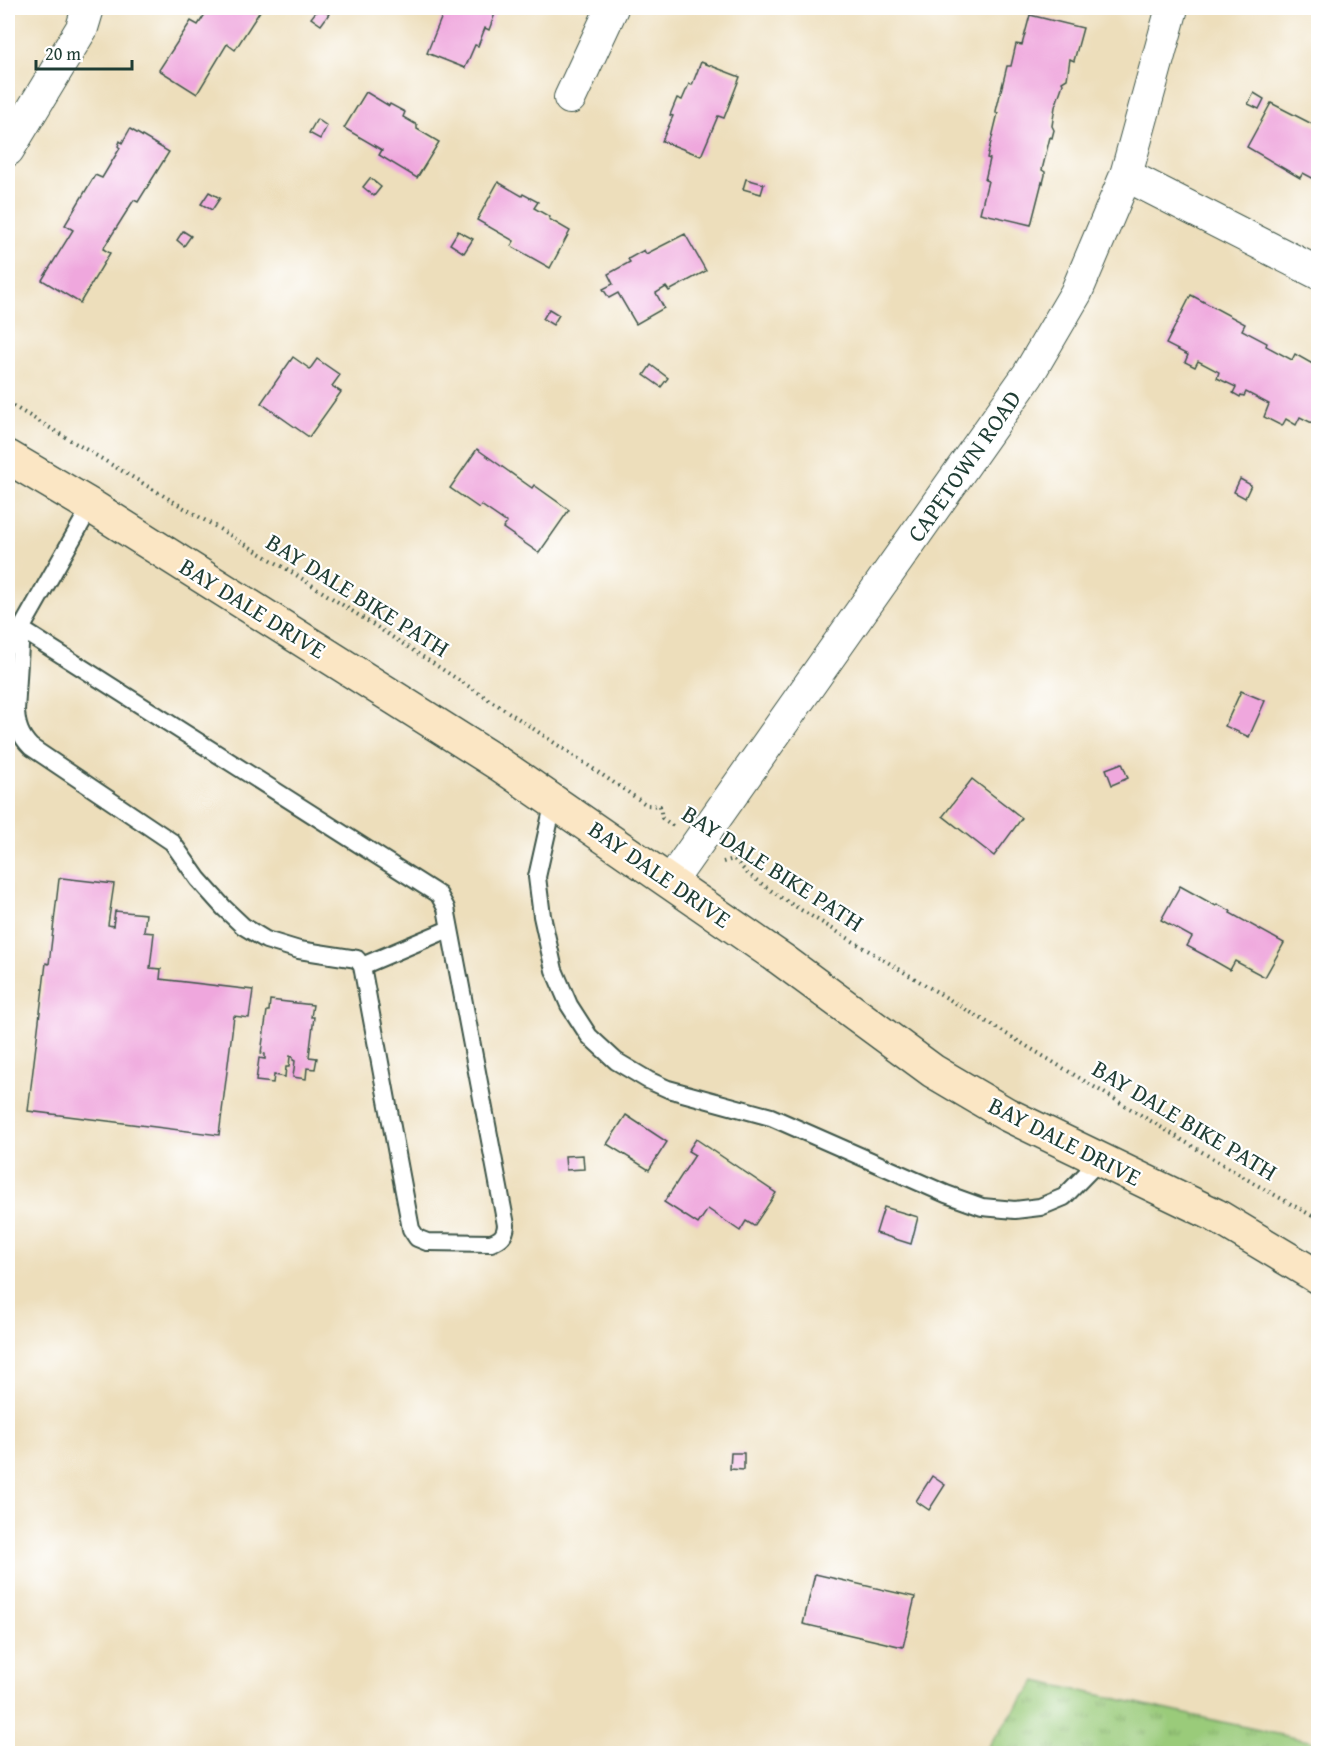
<svg xmlns="http://www.w3.org/2000/svg" width="1326" height="1761" font-family="'Gentium Book Plus',serif">
<style>
.built{fill:#e5d3f1}
.grass{fill:url(#grass-tufts);stroke:#5c8457;stroke-width:1.5}
.building{fill:#efa7dd}
.lines{fill:none;stroke-linecap:round;stroke-linejoin:round}
.lane-casing{stroke:#3e5548;stroke-width:20}
.street-casing{stroke:#3e5548;stroke-width:34}
.secondary-casing{stroke:#3e5548;stroke-width:36}
.path{stroke:#3e5548;stroke-width:4;stroke-dasharray:1.5 4.5;stroke-linecap:butt}
.lane{stroke:#fff;stroke-width:16}
.street{stroke:#fff;stroke-width:32}
.secondary{stroke:#fbe6c4;stroke-width:33}
.labels{text-anchor:middle;dominant-baseline:central;stroke-width:4.5;stroke-linejoin:round;paint-order:stroke}
.street-label{font-size:24px;fill:#1f3d34;stroke:#fff}
</style>
<defs>
<pattern id="grass-tufts" width="24" height="20" patternUnits="userSpaceOnUse" patternTransform="scale(1.5)"><rect width="24" height="20" fill="#9acb7a"/><path d="M3 7l-1-3M5 7V3M7 7l1-3M15 17l-1-3M17 17v-4M19 17l1-3" fill="none" stroke="#7da665"/></pattern>
</defs>
<rect width="100%" height="100%" fill="#fff"/>
<filter id="ink" filterUnits="userSpaceOnUse"><feTurbulence type="fractalNoise" baseFrequency=".0167" numOctaves="2"/><feDisplacementMap in="SourceGraphic" scale="12" xChannelSelector="R" yChannelSelector="G"/><feConvolveMatrix kernelMatrix="1 2 1 2 8 2 1 2 1" color-interpolation-filters="sRGB"/></filter>
<filter id="wash" filterUnits="userSpaceOnUse"><feTurbulence type="fractalNoise" baseFrequency=".008" numOctaves="4" result="noise"/><feDisplacementMap in="SourceGraphic" scale="24" xChannelSelector="R" yChannelSelector="G"/><feGaussianBlur stdDeviation="1.35" result="paint"/><feColorMatrix in="noise" values="0 0 0 0 0 0 0 0 0 0 0 0 0 0 0 0 0 1.4 0 .05"/><feComposite in="paint" operator="in"/></filter>
<g filter="url(#wash)">
<rect width="100%" height="100%" fill="#eddebb"/>
<!-- built -->
<polygon class="built" points="888,1210 924,1220 916,1248 880,1237"/>
<!-- grass -->
<polygon class="grass" points="1036,1681 1318,1743 1318,1753 983,1753"/>
<g id="blocks">
<!-- building -->
<g class="building">
<polygon points="209,8 262,8 235,50 227,44 197,94 159,70 191,21 198,25"/>
<polygon points="319,8 329,14 321,25 311,18"/>
<polygon points="451,8 497,8 489,30 485,28 478,46 475,45 465,68 427,53 444,11 449,12"/>
<polygon points="1030,15 1083,28 1074,61 1070,59 1067,79 1062,82 1063,84 1055,107 1052,126 1054,130 1052,138 1050,137 1042,170 1045,172 1045,175 1043,183 1042,182 1031,225 980,213 988,181 985,180 990,159 987,158 998,113 996,113 996,111 1007,66 1011,66 1016,44 1022,45"/>
<polygon points="701,62 740,77 724,118 718,116 701,156 662,141 673,116 670,115 677,98 682,100 689,84 692,85"/>
<polygon points="366,92 389,106 390,104 405,112 403,117 417,125 417,129 439,142 417,178 379,155 382,150 344,128"/>
<polygon points="1254,93 1264,99 1259,109 1248,104"/>
<polygon points="1271,103 1318,127 1318,181 1303,173 1300,178 1247,147"/>
<polygon points="317,119 327,126 320,139 309,133"/>
<polygon points="130,129 169,152 138,202 134,200 132,203 103,249 110,253 80,303 42,280 73,230 65,225 95,175 102,178 120,148 118,146 120,141 122,143"/>
<polygon points="370,178 381,187 374,196 363,187"/>
<polygon points="746,179 764,184 761,194 743,189"/>
<polygon points="498,182 522,196 523,194 538,202 534,208 550,217 549,219 570,231 550,268 511,246 514,241 477,220"/>
<polygon points="209,192 220,198 212,210 201,204"/>
<polygon points="183,231 191,236 184,246 177,240"/>
<polygon points="458,231 473,239 464,253 450,244"/>
<polygon points="685,234 706,271 669,291 666,287 656,293 664,308 636,324 618,293 609,298 603,289 613,284 608,274 630,262 628,259 644,250 646,254"/>
<polygon points="1191,295 1245,324 1242,330 1267,343 1266,346 1292,360 1295,354 1318,367 1318,426 1300,417 1296,425 1286,419 1282,426 1264,417 1269,404 1246,392 1244,396 1241,395 1240,397 1233,393 1236,387 1217,378 1219,372 1198,361 1195,367 1185,362 1188,355 1166,344"/>
<polygon points="549,309 559,315 553,325 543,319"/>
<polygon points="293,357 310,369 317,359 340,375 332,386 341,392 309,437 261,403"/>
<polygon points="651,365 668,378 661,387 644,375"/>
<polygon points="477,449 532,488 534,485 569,510 539,553 503,528 507,523 481,505 479,508 450,488"/>
<polygon points="1240,479 1251,485 1245,498 1234,492"/>
<polygon points="1241,691 1265,701 1249,737 1225,726"/>
<polygon points="1122,763 1128,778 1112,785 1106,769"/>
<polygon points="972,779 1022,818 994,856 943,816"/>
<polygon points="62,878 114,884 108,925 113,926 115,911 146,914 144,932 154,933 150,968 161,969 160,979 253,990 249,1018 234,1016 219,1135 28,1111 46,963 49,964 59,879"/>
<polygon points="1180,886 1216,906 1217,904 1231,911 1230,913 1284,943 1265,977 1235,961 1230,970 1204,955 1187,946 1192,937 1161,920"/>
<polygon points="270,1000 313,1005 311,1017 314,1017 309,1057 317,1058 315,1069 307,1068 306,1079 293,1077 295,1061 293,1060 293,1057 290,1056 289,1067 286,1067 285,1077 274,1075 273,1083 256,1081 259,1058 265,1059 265,1054 261,1053 267,1011 269,1011"/>
<polygon points="626,1115 667,1142 649,1170 607,1144"/>
<polygon points="696,1139 776,1193 754,1226 746,1221 740,1231 708,1209 698,1224 664,1202 695,1155 688,1151"/>
<polygon points="583,1155 584,1169 566,1170 565,1156"/>
<polygon points="884,1207 918,1217 911,1244 876,1233"/>
<polygon points="731,1453 744,1453 744,1470 730,1469"/>
<polygon points="932,1476 945,1485 929,1510 916,1501"/>
<polygon points="815,1574 915,1597 903,1647 803,1624"/>
</g>
</g>
</g>
<g filter="url(#ink)">
<use href="#blocks" fill-opacity="0" stroke="#3e5548" stroke-width="1.5"/>
<g class="lines">
<!-- lane casing -->
<g class="lane-casing">
<g id="lane">
<path d="M21,629L16,711C17,726 20,736 31,747L172,842L198,879L224,908L243,926L266,940L299,950L357,959L362,966L411,1229L417,1238L427,1242L491,1243C501,1239 505,1236 506,1225L446,908L439,895L21,629L91,506"/>
<polyline points="554,801 537,877 542,916 554,970 569,1005 589,1036 616,1061 648,1080 668,1089 771,1117 946,1194 982,1207 1015,1210 1040,1207 1064,1197 1100,1160"/>
<polyline points="362,966 449,929"/>
</g>
</g>
<!-- street casing -->
<g class="street-casing">
<g id="street">
<polyline points="570,98 612,8"/>
<polyline points="8,150 82,28 88,8"/>
<polyline points="1126,175 1318,273"/>
<polyline points="671,881 1028,375 1076,293 1126,175 1172,8"/>
</g>
</g>
<!-- secondary casing -->
<g class="secondary-casing">
<polyline id="secondary" points="8,457 91,506 499,764 781,959 933,1071 1006,1114 1215,1215 1318,1277"/>
</g>
<!-- path -->
<g class="path">
<polyline points="8,403 290,571 513,715 647,805 660,806 662,818 673,826"/>
<polyline points="723,862 734,859 748,874 783,899 1255,1184 1318,1219"/>
</g>
<!-- lane -->
<use href="#lane" class="lane"/>
<!-- street -->
<use href="#street" class="street"/>
<!-- secondary -->
<use href="#secondary" class="secondary"/>
</g>
</g>
<g class="labels">
<!-- street labels -->
<g class="street-label">
<text transform="translate(964 466) rotate(-55)">CAPETOWN ROAD</text>
<text transform="translate(358 595) rotate(32)">BAY DALE BIKE PATH</text>
<text transform="translate(253 608) rotate(32)">BAY DALE DRIVE</text>
<text transform="translate(773 868) rotate(33)">BAY DALE BIKE PATH</text>
<text transform="translate(660 874) rotate(35)">BAY DALE DRIVE</text>
<text transform="translate(1185 1120) rotate(31)">BAY DALE BIKE PATH</text>
<text transform="translate(1065 1141) rotate(27)">BAY DALE DRIVE</text>
</g>
</g>
<!-- margin -->
<rect width="1326" height="1761" fill="none" stroke="#fff" stroke-width="30"/>
<!-- scale -->
<path d="M36 60v9h96v-9" fill="none" stroke="#1f3d34" stroke-width="3"/>
<text x="45" y="60" font-size="18" fill="#1f3d34" stroke="#ffffff" stroke-width="4.5" paint-order="stroke">20 m</text>
</svg>
